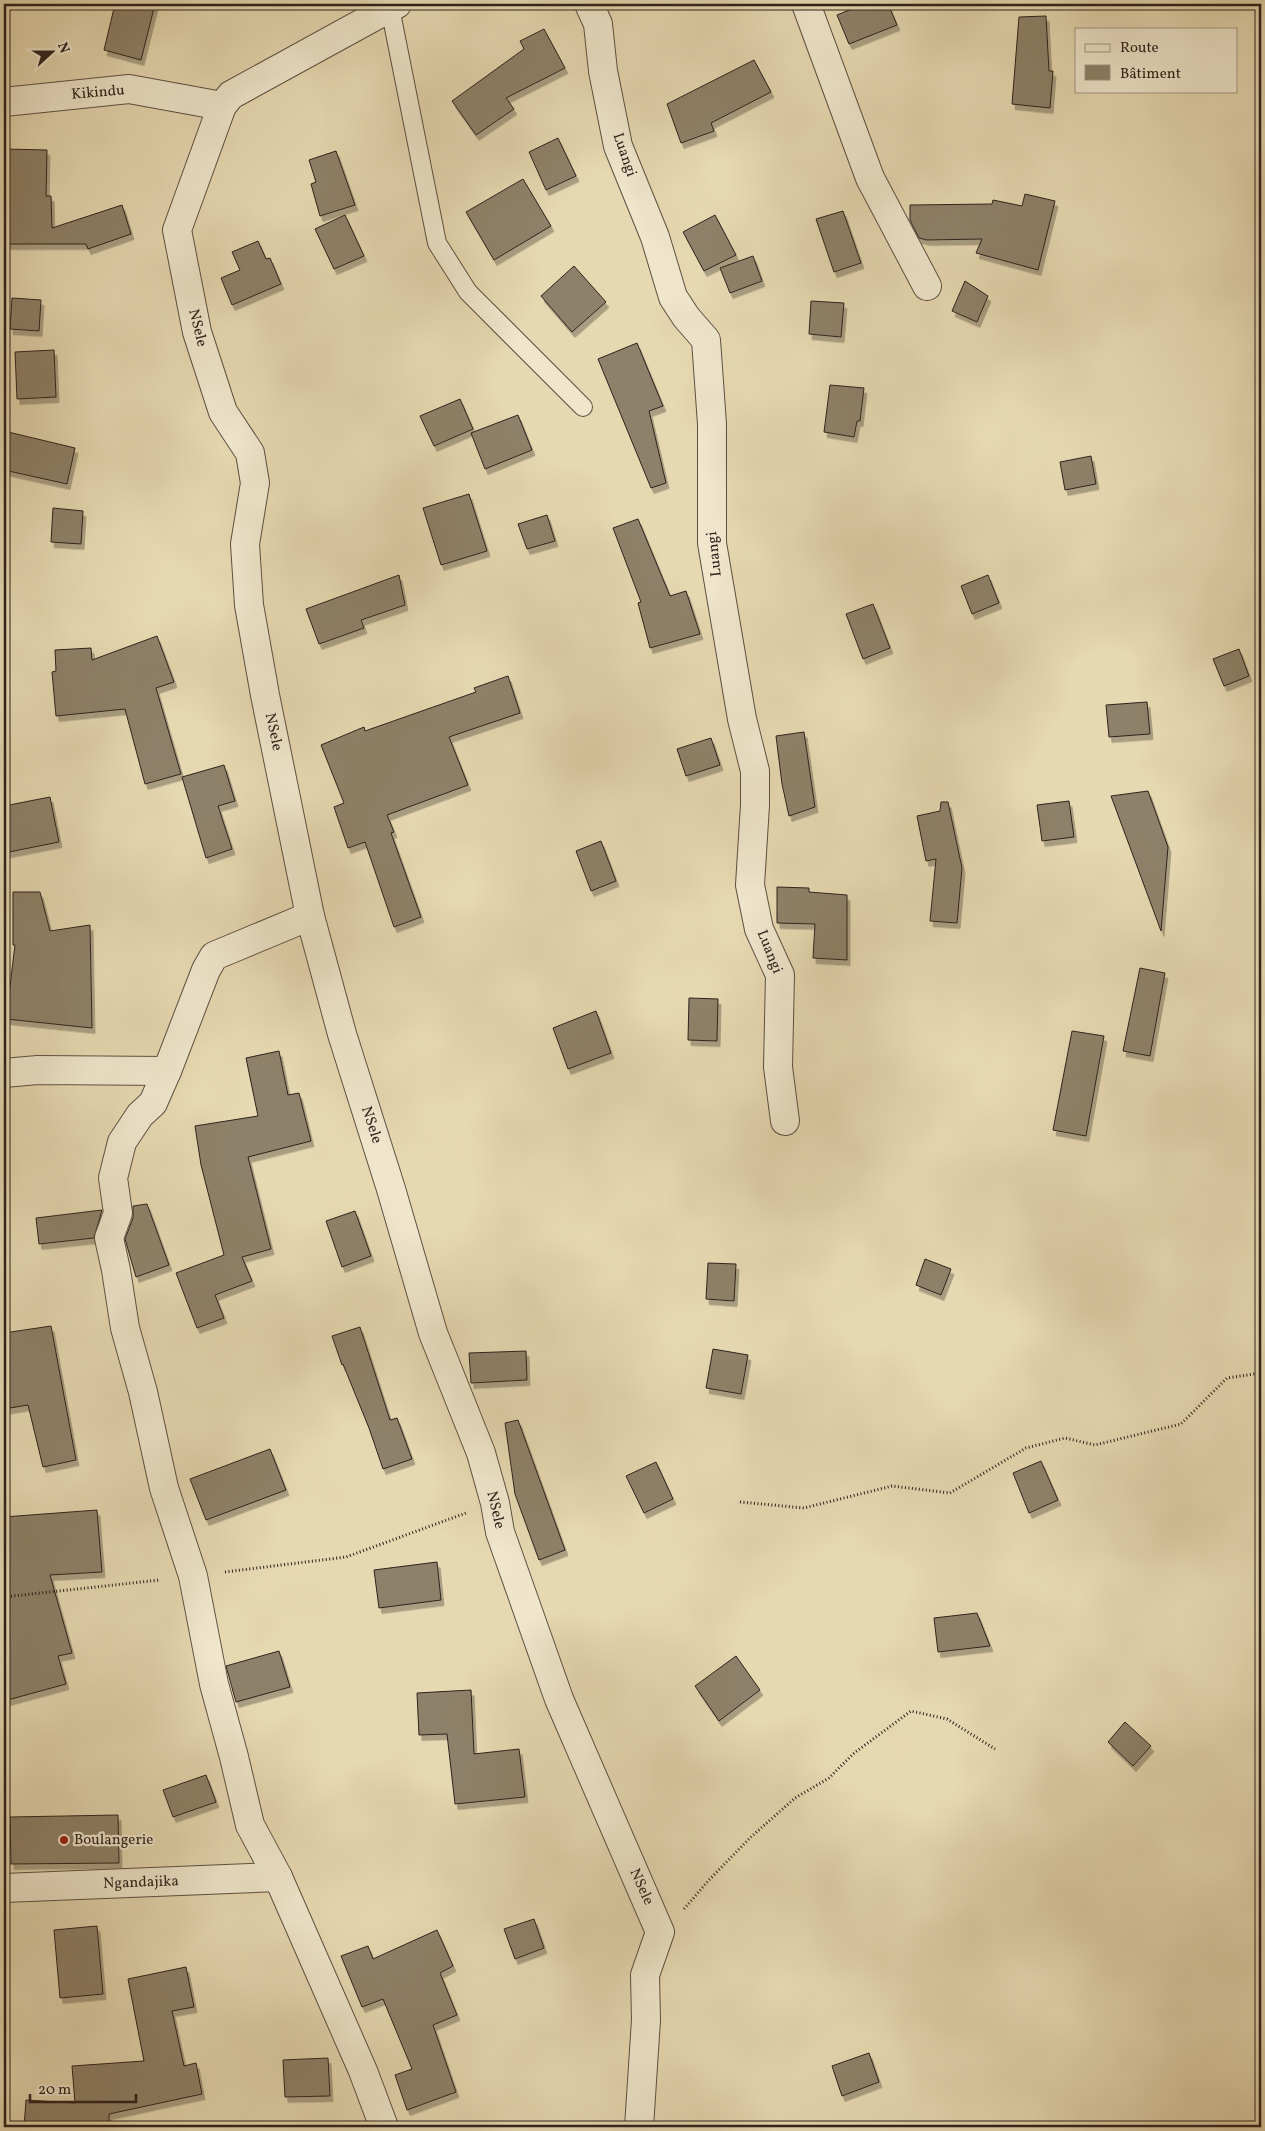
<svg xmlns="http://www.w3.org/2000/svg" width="1265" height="2131" font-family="Vollkorn,serif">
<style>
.building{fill:#8e8169;stroke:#2e221c;filter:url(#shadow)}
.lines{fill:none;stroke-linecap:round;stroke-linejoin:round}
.service-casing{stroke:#5c5041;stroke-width:20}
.minor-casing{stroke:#5c5041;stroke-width:30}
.path{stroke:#2e221c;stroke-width:3;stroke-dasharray:1 2.5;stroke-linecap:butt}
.service{stroke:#efe6cc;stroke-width:18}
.minor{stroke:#efe6cc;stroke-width:28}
.poi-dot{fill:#8f2418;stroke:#efe6cc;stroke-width:2}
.labels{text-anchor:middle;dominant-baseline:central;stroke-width:4.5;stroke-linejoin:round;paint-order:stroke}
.street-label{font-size:15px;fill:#2e221c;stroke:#efe6cc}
.poi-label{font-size:15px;fill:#2e221c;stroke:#efe6cc;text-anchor:start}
</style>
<defs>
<filter id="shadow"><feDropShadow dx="3" dy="5.5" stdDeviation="0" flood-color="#0004"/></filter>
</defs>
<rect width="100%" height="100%" fill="#e6d8b1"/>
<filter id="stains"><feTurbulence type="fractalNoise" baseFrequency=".004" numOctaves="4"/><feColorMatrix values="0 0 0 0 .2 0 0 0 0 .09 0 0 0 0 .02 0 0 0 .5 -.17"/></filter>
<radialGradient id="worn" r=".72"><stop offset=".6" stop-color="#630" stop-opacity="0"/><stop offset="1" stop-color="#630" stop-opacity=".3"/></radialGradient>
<!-- building -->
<g class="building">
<polygon points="115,4 155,4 141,60 104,50"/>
<polygon points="864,4 888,4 897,25 849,44 837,15"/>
<polygon points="1046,16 1049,71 1053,71 1050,108 1012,104 1019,17"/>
<polygon points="544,29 565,68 506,98 514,109 476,135 452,101 524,49 520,41"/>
<polygon points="754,60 771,92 711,123 714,131 681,143 667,104"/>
<polygon points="558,138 576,176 546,190 529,152"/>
<polygon points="4,149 47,150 46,196 51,196 52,228 122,205 131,234 88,249 86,244 5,244"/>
<polygon points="336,151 355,205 320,216 311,184 316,182 309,160"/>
<polygon points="523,179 551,226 494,260 466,212"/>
<polygon points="1025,194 1055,201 1038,270 976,253 982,239 927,240 919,238 910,220 910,205 992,204 993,200 1022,206"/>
<polygon points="843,211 861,263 834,272 816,219"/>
<polygon points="345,215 364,256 334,269 315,229"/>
<polygon points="715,215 736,255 704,271 683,232"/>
<polygon points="258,241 266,259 270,258 281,284 232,305 221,278 240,270 232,252"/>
<polygon points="753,256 762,281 730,293 720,268"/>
<polygon points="574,266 606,302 572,332 541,296"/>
<polygon points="965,281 988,296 977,322 952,311"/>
<polygon points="12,298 41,300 39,331 10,329"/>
<polygon points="811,301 844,303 841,337 809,334"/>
<polygon points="637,343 663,406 649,411 666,483 651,488 598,359"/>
<polygon points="54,350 56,397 17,399 15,352"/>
<polygon points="830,385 864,388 860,421 857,421 854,437 824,432"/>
<polygon points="460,399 473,429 434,446 420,416"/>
<polygon points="518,415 532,450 485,469 471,433"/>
<polygon points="4,431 75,448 67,484 4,470"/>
<polygon points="1091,456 1096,484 1065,490 1060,462"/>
<polygon points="469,494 487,551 441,565 423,508"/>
<polygon points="53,508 83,511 81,544 51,542"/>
<polygon points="547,515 555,541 527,549 518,524"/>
<polygon points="638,519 670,596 686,591 700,634 650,648 638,603 641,602 613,528"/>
<polygon points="399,575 405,605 361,620 364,628 319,644 306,609"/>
<polygon points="988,575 999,603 972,614 961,586"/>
<polygon points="873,604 890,648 863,659 846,614"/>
<polygon points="157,636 174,682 156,688 181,774 145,784 125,709 56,716 52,672 56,671 55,650 91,648 92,660"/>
<polygon points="1239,649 1249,676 1224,686 1213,659"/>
<polygon points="508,676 520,713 449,737 468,785 387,815 394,832 391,833 421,917 394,927 365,842 348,848 334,807 344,803 321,745 364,727 365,731 476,692 474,688"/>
<polygon points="1147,702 1150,734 1109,737 1106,705"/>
<polygon points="804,732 815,807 789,816 782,784 776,736"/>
<polygon points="711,738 720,765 686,776 677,749"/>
<polygon points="224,765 235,801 218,806 232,849 206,858 182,777"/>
<polygon points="1148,791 1168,847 1161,931 1111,796"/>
<polygon points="50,797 59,842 4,853 4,806"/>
<polygon points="1069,801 1074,837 1042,841 1037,805"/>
<polygon points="941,802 948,802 962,868 957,923 930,921 936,859 926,861 917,816 940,811"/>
<polygon points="601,841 616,881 591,891 576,851"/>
<polygon points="777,887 809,888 809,892 847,895 847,960 813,958 815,924 777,923"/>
<polygon points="13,892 40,892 50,931 90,925 92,1028 6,1019 15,945 13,945"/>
<polygon points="1140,968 1165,973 1150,1056 1123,1051"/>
<polygon points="689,998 718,999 717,1041 688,1040"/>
<polygon points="596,1011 611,1053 568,1069 553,1028"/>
<polygon points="1072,1031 1104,1036 1086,1136 1053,1130"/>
<polygon points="279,1051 288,1095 299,1093 311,1141 248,1157 271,1249 242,1257 252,1281 215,1295 224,1318 197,1328 176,1273 224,1255 201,1165 195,1126 258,1116 246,1058"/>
<polygon points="147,1204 169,1265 136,1277 125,1239 133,1218 133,1206"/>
<polygon points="102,1210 94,1238 39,1244 36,1218"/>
<polygon points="355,1211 371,1256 342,1267 326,1221"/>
<polygon points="925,1259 951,1269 941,1295 916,1285"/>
<polygon points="708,1263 736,1264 734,1301 706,1299"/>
<polygon points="51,1326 76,1460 43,1467 28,1405 4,1409 4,1333"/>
<polygon points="360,1327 390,1420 397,1418 412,1459 383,1469 369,1428 343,1364 342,1365 332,1336"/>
<polygon points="713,1349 748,1355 741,1394 706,1388"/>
<polygon points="526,1351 527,1380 471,1383 469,1353"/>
<polygon points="518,1420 565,1550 539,1560 515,1494 505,1423"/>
<polygon points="270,1449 286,1490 206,1520 190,1479"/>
<polygon points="1041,1461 1058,1500 1029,1513 1013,1473"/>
<polygon points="656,1462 673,1499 644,1513 626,1476"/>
<polygon points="97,1510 102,1572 50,1575 72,1653 58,1656 66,1684 4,1701 4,1517"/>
<polygon points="437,1562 441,1600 379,1608 374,1570"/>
<polygon points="977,1613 990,1646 938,1652 934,1618"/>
<polygon points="279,1651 290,1687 236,1702 226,1666"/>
<polygon points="736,1656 760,1690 719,1721 695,1686"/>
<polygon points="471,1690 474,1754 519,1749 525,1797 455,1804 447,1734 419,1735 417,1693"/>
<polygon points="1125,1722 1151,1746 1133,1766 1108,1742"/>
<polygon points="206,1775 216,1802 173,1817 163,1790"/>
<polygon points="118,1815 119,1863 11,1864 10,1817"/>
<polygon points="534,1919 544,1948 515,1959 504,1929"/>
<polygon points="97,1926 103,1994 60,1998 54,1930"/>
<polygon points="437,1930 453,1966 440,1973 457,2015 433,2025 456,2092 407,2110 395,2075 412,2069 383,1999 362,2007 341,1956 368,1946 373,1959"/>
<polygon points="186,1967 194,2007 172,2011 184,2066 196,2063 202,2094 109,2114 109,2127 24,2127 26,2100 75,2103 72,2066 144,2061 128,1979"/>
<polygon points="869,2053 879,2082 842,2096 832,2066"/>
<polygon points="328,2058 330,2096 285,2097 283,2060"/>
</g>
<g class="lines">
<!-- service casing -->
<g class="service-casing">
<polyline id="service" points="387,4 390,8 437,243 468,292 583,407"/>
</g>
<!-- minor casing -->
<g class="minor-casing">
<g id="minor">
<polyline points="397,4 231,95 222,106 177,230 197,332 223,412 250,453 255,483 245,544 249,605 265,695 310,916 342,1034 391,1189 433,1333 481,1453 495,1503 500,1532 559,1699 660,1932 645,1975 646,2020 639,2127"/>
<polyline points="589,4 598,24 603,71 618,146 655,237 673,297 686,317 706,340 712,424 712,543 742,719 755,771 755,805 750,885 759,929 780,975 778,1067 785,1121"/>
<polyline points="806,4 870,178 927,286"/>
<polyline points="4,102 129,89 222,106"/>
<polyline points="310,916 214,956 206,970 167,1071 153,1103 140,1115 122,1142 113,1178 118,1213 109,1238 116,1270 125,1328 143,1392 164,1488 193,1576 214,1684 234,1757 250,1825 278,1877 363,2071 384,2127"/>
<polyline points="4,1073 38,1070 167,1071"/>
<polyline points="4,1888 278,1877"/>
</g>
</g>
<!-- path -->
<g class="path">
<polyline points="740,1502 804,1508 892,1486 950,1493 1026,1448 1065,1438 1095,1445 1181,1424 1227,1378 1261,1373"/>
<polyline points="225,1572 346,1557 466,1513"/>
<polyline points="4,1597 160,1580"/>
<polyline points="684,1909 709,1880 751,1837 795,1798 829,1778 853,1754 911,1711 947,1719 995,1749"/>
</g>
<!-- service -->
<use href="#service" class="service"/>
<!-- minor -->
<use href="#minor" class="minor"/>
</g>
<!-- markers -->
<circle class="poi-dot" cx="64" cy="1840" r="5"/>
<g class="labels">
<!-- street labels -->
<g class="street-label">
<text transform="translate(98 93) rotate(-5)">Kikindu</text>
<text transform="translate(624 155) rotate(71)">Luangi</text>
<text transform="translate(197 328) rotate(76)">NSele</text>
<text transform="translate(715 554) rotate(-96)">Luangi</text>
<text transform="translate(273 732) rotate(78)">NSele</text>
<text transform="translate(769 952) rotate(68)">Luangi</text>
<text transform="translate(371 1125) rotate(72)">NSele</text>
<text transform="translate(495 1510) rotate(77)">NSele</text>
<text transform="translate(141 1883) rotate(-2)">Ngandajika</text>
<text transform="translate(641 1887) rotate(66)">NSele</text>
</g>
<!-- poi labels -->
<g class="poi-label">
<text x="74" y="1840">Boulangerie</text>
</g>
</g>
<!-- margin -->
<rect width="1265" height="2131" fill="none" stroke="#e6d8b1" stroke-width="20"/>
<rect x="5" y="5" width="1255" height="2121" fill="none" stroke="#2e221c" stroke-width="2.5"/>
<rect x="10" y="10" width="1245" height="2111" fill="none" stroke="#2e221c"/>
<!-- legend -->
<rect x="1075" y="28" width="162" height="65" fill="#efe6cc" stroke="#a29886"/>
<rect x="1085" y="44" width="25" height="8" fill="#efe6cc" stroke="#a29886"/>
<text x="1120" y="52" font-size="15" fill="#2e221c">Route</text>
<rect x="1085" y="65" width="25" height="15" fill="#8e8169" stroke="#a29886"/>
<text x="1120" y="78" font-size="15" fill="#2e221c">Bâtiment</text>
<!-- north arrow -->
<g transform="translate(52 52) rotate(69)" stroke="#efe6cc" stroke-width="4" paint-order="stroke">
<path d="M0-4L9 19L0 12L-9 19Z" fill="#2e221c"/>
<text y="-8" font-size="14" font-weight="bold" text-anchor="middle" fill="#2e221c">N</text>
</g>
<!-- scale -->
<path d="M30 2094v8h106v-8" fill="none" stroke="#2e221c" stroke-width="2.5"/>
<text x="38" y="2094" font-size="15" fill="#2e221c" stroke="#efe6cc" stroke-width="4" paint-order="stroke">20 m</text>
<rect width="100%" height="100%" filter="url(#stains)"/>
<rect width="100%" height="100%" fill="url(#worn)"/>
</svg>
